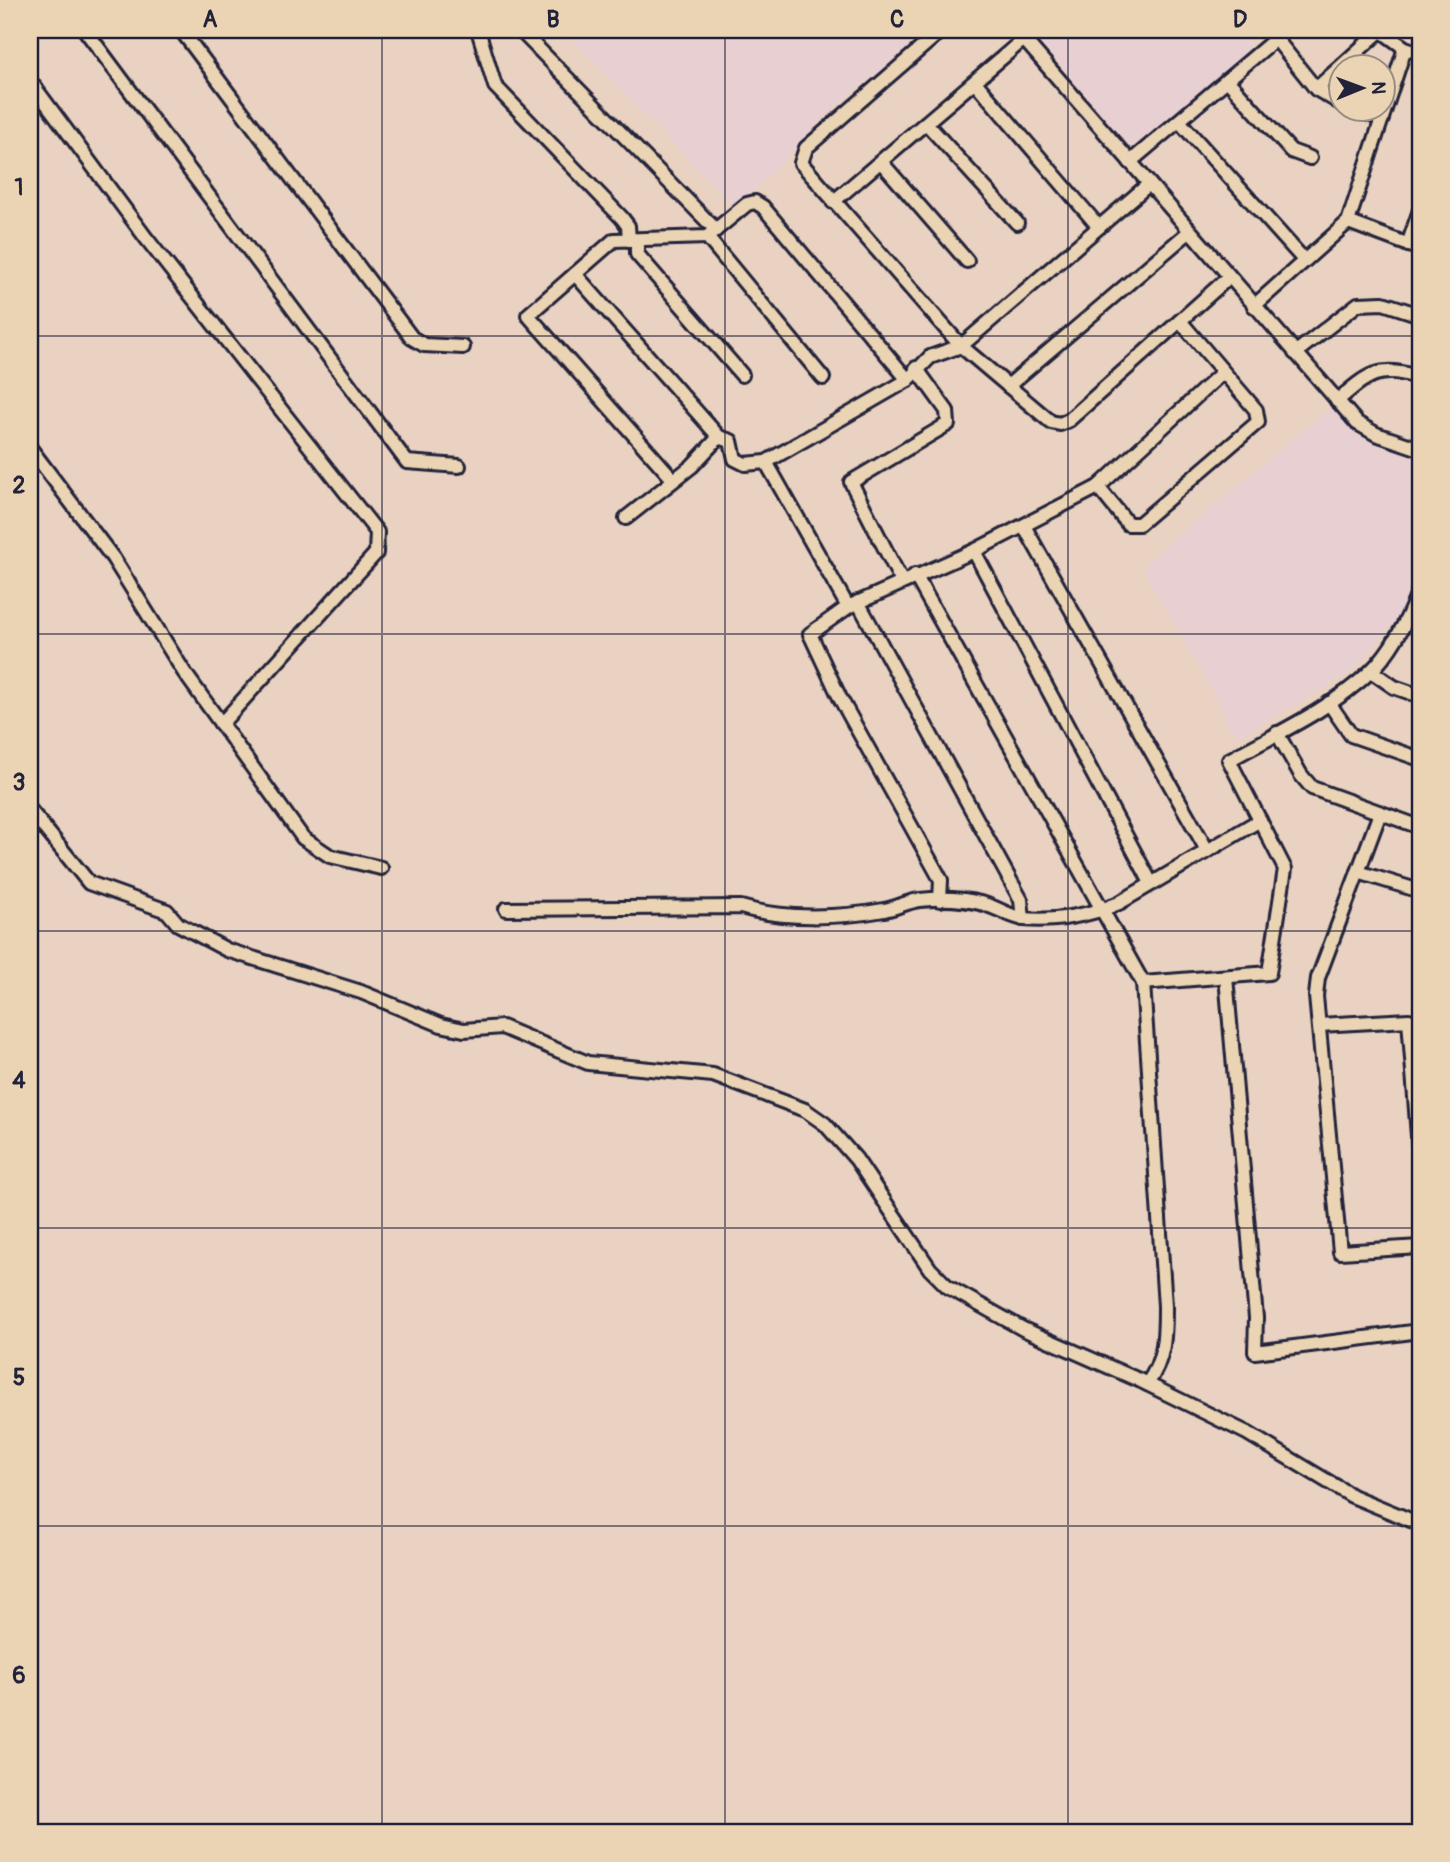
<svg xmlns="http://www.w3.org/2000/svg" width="1450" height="1862" font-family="Pangolin,sans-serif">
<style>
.built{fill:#e8d0d2}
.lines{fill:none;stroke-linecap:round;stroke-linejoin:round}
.minor-casing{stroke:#22223b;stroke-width:18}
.minor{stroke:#ead4b3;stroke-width:12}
.grid{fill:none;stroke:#22223b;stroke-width:2;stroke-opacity:0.55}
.neatline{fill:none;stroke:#22223b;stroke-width:2.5}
.grid-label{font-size:23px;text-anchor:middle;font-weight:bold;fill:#22223b}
</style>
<rect width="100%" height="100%" fill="#e9d2c1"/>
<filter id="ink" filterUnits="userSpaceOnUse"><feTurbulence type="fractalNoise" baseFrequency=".0143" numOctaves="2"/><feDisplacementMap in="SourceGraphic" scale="14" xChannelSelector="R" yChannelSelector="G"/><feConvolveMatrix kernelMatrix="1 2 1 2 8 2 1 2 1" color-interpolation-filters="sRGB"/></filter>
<g filter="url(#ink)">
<!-- built -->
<g class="built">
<polygon points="563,30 934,30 835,107 755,190 733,206"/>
<polygon points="1029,30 1237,30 1263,60 1144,163"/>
<polygon points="1332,406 1361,437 1420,458 1420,570 1404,611 1351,673 1239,737 1221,719 1224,712 1147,577 1145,563"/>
</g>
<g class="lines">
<!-- minor casing -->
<g class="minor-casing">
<g id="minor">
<polyline points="85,30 407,462 459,466"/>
<polyline points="181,30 412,338 424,345 463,347"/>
<polyline points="478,30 495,86 622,218 628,226 629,240"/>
<polyline points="520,30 716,230"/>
<polyline points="942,30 806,148 801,163 961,346 1149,184"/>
<polyline points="1016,30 1357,423 1376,434 1420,449"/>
<polyline points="1380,30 1405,48 1420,53"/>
<polyline points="1276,39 1316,89 1342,104"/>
<polyline points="1227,80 1291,151 1310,158"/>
<polyline points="30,81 146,238 377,532 376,553 221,724"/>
<polyline points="975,82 1099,227"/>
<polyline points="1316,89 1381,30"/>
<polyline points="1353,108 1382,119"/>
<polyline points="1179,121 1304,260"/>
<polyline points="926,123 1017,223"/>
<polyline points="1130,162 1286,30"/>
<polyline points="882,163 967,261"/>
<polyline points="833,202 1024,39"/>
<polyline points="1348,222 1420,249"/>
<polyline points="707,237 823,378"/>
<polyline points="637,241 637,254 742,375"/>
<polyline points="1408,245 1420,210"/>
<polyline points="575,274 719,437 731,441 735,459 745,464 766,462 908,380"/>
<polyline points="1254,306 1348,222 1405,48"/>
<polyline points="1295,353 1358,304 1383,303 1420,315"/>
<polyline points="1008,386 1190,231"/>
<path d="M1337,401C1368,374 1379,364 1420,378"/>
<polyline points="30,448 113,558 184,672 303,838 330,856 381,868"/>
<polyline points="766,462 848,607"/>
<polyline points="672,478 528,315 614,240 707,237 747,204 755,202 763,207 908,380 930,357 961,346 1051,422 1060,424 1069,420 1229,277"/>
<polyline points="1098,487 1128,524 1139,524 1258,422 1256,410 1180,321"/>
<polyline points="626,518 692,466 719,437"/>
<polyline points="1024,526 1207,850"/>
<polyline points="974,551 1151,883"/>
<path d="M915,575L1143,983L1269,973L1285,869L1229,760C1276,734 1331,709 1371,671C1394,649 1409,617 1420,588"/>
<polyline points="902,582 851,482 948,424 947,411 916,368"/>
<polyline points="858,602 1021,900 1023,919"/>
<polyline points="1371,671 1394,687 1420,696"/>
<polyline points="1329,703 1351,735 1420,759"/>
<polyline points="1277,733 1301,775 1312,788 1420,827"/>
<polyline points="30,810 89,883 167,911 178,924 227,950 361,992 441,1025 464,1030 502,1027 588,1063 713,1075 805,1110 825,1124 856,1159 930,1269 948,1287 1023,1329 1141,1381 1247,1433 1352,1496 1420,1524"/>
<polyline points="1380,813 1358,872 1420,891"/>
<polyline points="1358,872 1318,978 1316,996 1340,1252 1420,1247"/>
<polyline points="940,900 941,880 840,698 810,634 848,607 974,551 1098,487 1223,372"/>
<path d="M506,909L741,907C783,920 840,918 884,910C897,908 908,901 920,900C940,898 965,899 984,904C998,908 1011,917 1024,919C1055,922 1091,915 1119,903L1260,820"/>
<polyline points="1226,977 1256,1318 1255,1352 1420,1331"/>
<path d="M1143,983L1165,1306C1165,1336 1165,1359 1147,1384"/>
<polyline points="1319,1025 1409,1020 1420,1162"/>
</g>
</g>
<!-- minor -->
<use href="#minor" class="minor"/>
</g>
</g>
<!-- grid -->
<path class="grid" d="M382,30V1832M725,30V1832M1068,30V1832M30,336H1420M30,634H1420M30,931H1420M30,1228H1420M30,1526H1420"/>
<!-- margin -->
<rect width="1450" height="1862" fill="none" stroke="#ead4b3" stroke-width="77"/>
<!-- north arrow -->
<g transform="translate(1362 88) rotate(89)"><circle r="33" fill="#ead4b3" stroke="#9a8d83" stroke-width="2"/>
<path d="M0-5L12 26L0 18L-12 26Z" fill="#22223b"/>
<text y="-10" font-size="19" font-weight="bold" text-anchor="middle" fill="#22223b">N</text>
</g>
<rect x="38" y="38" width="1374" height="1786" class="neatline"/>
<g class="grid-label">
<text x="210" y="27">A</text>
<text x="553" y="27">B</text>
<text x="897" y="27">C</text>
<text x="1240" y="27">D</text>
<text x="19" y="195">1</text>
<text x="19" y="493">2</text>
<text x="19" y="790">3</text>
<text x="19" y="1088">4</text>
<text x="19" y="1385">5</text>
<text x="19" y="1683">6</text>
</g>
</svg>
